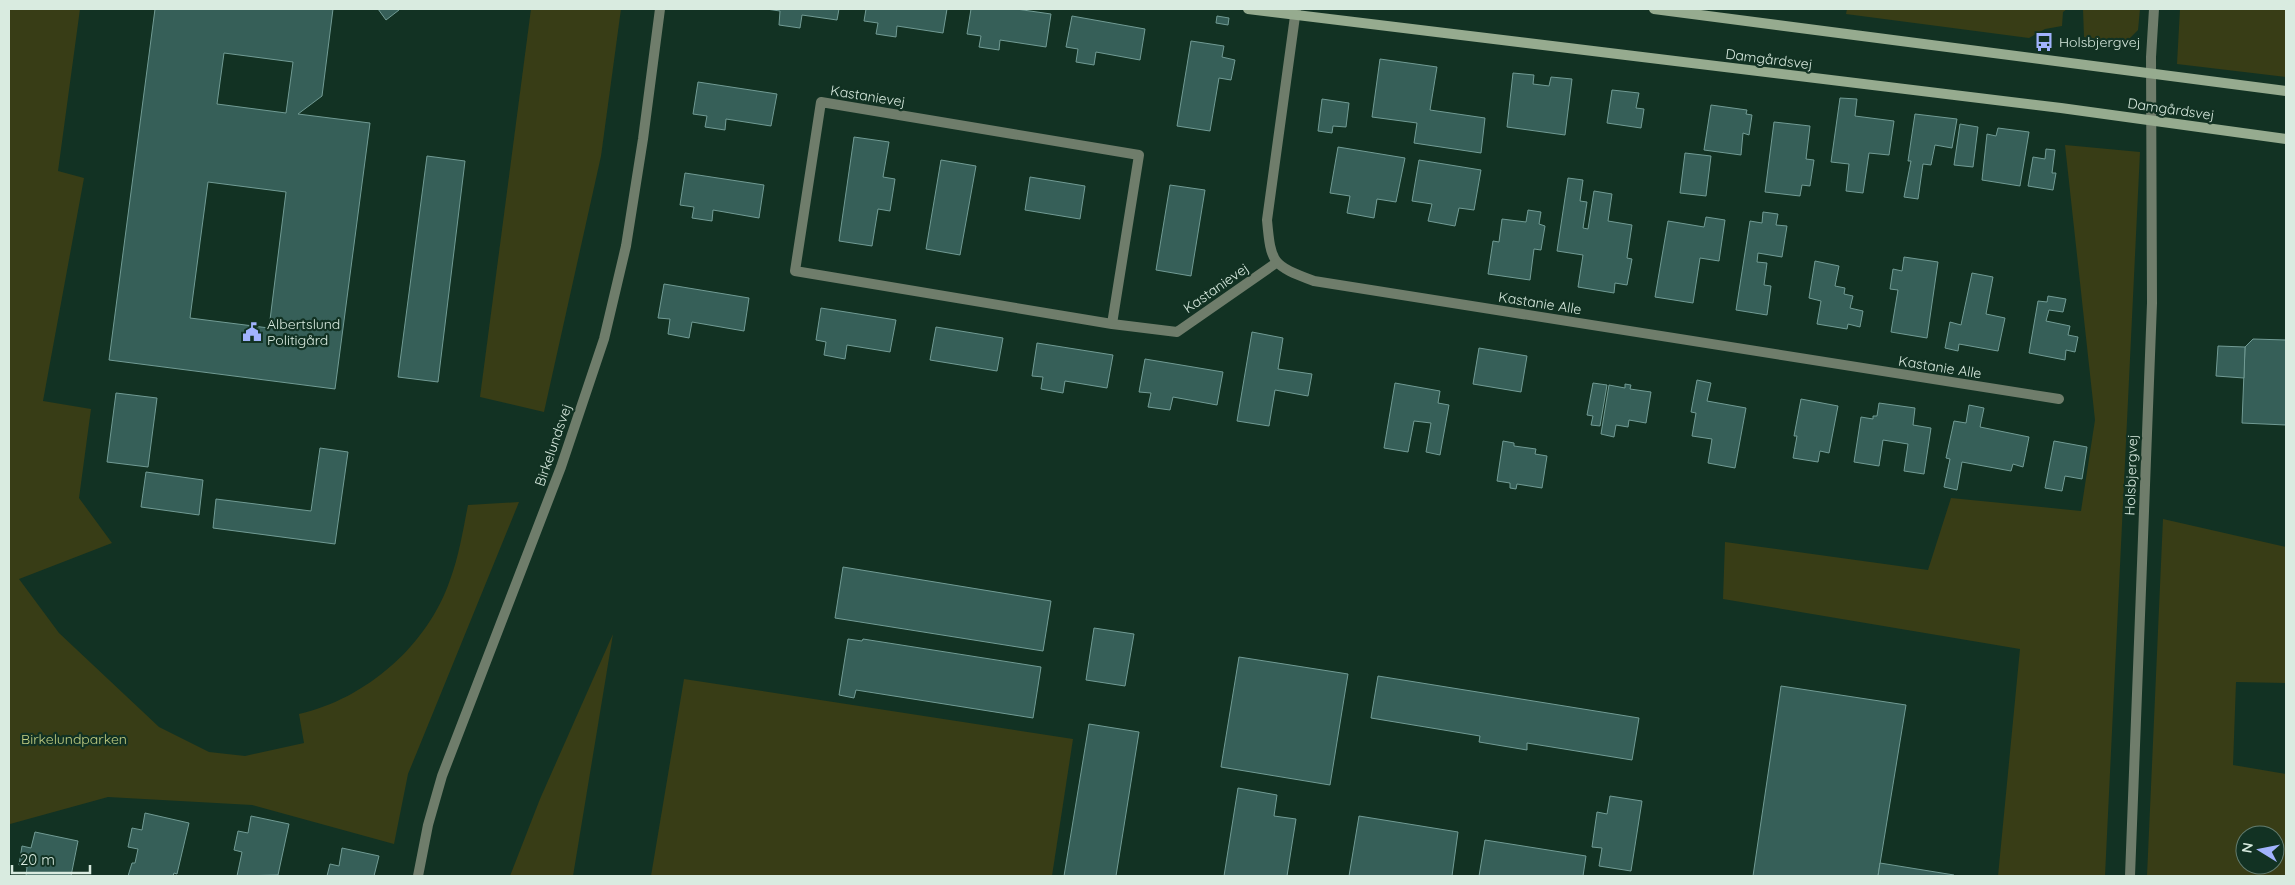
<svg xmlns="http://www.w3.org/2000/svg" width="2295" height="885" font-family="Quicksand,sans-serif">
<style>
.green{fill:#383d16;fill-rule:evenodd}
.building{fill:#365f58;stroke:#719b94;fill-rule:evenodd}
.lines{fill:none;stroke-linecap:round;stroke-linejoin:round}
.street{stroke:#6f7d6b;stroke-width:10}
.secondary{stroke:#96ab8f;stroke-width:10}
.labels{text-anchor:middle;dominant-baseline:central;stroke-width:4.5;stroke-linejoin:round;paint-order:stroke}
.poi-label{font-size:14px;fill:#d9ebe0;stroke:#123223;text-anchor:start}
.street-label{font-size:14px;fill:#d9ebe0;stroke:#123223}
.park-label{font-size:14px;fill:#c4cf84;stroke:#123223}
</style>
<rect width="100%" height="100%" fill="#123223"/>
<!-- green -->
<g class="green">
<path d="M9,9H80L58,171L84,178L43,401L91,409L79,498L112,543L19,579L59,633L159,727L209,752L245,756L304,743L299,714C366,699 428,645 450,580C459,556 463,530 468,505L519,502L408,774L394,844L252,805L108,797L10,824L9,830Z"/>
<polygon points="531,9 621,9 601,156 544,412 480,397"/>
<polygon points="1847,9 2067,9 2063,12 2062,26 2045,29 2029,38 1846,14"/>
<polygon points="2083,9 2140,9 2138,30 2122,46 2084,37"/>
<polygon points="2180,9 2286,9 2286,77 2177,64"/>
<polygon points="2065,145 2140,152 2105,876 1998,876 2020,649 1723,599 1725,542 1928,570 1951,498 2081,511 2095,420"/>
<path d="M2163,519L2286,547V683L2236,682L2233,765L2286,774V876H2147ZM2245,835H2275V865H2245Z"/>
<polygon points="613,634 573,876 510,876 540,799"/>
<polygon points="684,679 1073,739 1052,876 651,876"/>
</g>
<!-- building -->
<g class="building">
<path d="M155,9H333L322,96L298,114L370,123L335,389L109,360ZM224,53L293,62L286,113L217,104ZM208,182L286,192L269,328L190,318Z"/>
<polygon points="378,9 398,9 399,10 386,20"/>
<polygon points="766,9 839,9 837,20 802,15 800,28 779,25 780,11"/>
<polygon points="866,9 947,9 943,33 897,26 896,37 876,34 878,23 864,21"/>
<polygon points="971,9 1016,9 1051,14 1046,47 1000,40 999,50 979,47 981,36 967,34"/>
<polygon points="1072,16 1145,29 1140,60 1096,52 1094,65 1076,62 1078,49 1066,47"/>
<polygon points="1217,16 1229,18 1228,25 1216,23"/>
<polygon points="1191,41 1224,46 1222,57 1235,60 1231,80 1219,78 1210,131 1177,126"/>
<polygon points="1380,59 1437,67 1430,110 1485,118 1481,153 1414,143 1417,123 1372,117"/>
<polygon points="1513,73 1534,75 1533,84 1549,86 1551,77 1572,79 1565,135 1507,127"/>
<polygon points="698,82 777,94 771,126 726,119 725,130 705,127 707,116 693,114"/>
<polygon points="1612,90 1639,93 1636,108 1644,109 1641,128 1607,123"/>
<polygon points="1840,98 1857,99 1855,116 1894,121 1889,155 1869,153 1863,193 1846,191 1849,164 1831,162"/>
<polygon points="1322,99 1349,103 1346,127 1333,126 1332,133 1318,131"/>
<polygon points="1711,105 1747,110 1746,114 1752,115 1749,135 1743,133 1741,155 1704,150"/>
<polygon points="1915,114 1957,119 1952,148 1935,145 1931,165 1923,164 1918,199 1904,197 1911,161 1908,161"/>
<polygon points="1774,122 1810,126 1806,159 1814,160 1810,186 1802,185 1800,196 1765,192"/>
<polygon points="1960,124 1978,127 1973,167 1954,165"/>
<polygon points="1998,128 2029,132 2020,186 1982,180 1987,134 1996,136"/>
<polygon points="854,137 889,142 883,177 895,179 890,211 878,209 872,246 839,241"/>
<polygon points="1338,147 1405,158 1396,202 1377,199 1374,218 1347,213 1350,196 1330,193"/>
<polygon points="2046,149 2055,150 2052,173 2056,173 2053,190 2028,186 2033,157 2045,159"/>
<polygon points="1685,153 1711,156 1706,196 1680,193"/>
<polygon points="427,156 465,161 438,382 398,377"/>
<polygon points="941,160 976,166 960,255 926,249"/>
<polygon points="1419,160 1481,170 1474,210 1459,208 1455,226 1428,221 1432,204 1412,201"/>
<polygon points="685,173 764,185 759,218 713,210 712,221 692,218 694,207 680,205"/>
<polygon points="1030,177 1085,186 1080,219 1025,210"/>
<polygon points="1568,178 1583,180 1580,201 1587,202 1583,228 1588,229 1594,191 1612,194 1608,221 1632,225 1627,258 1632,259 1627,285 1615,283 1614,293 1578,287 1583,255 1557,251"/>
<polygon points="1170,185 1205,190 1191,276 1156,270"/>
<polygon points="1528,210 1541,212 1539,224 1545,226 1541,250 1534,249 1530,280 1488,274 1493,241 1499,242 1502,219 1526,222"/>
<polygon points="1763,212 1778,214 1776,225 1787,226 1782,257 1758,253 1757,262 1767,263 1764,285 1771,286 1767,315 1736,310 1750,221 1762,223"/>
<polygon points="1706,217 1725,220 1719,261 1700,258 1693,303 1655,297 1668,221 1704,227"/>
<polygon points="1904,257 1938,262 1927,338 1891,332 1898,290 1890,289 1893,269 1902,271"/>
<polygon points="1815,261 1839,266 1835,286 1845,288 1844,294 1853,296 1850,308 1863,311 1860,327 1848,324 1847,329 1817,324 1821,301 1809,298"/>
<polygon points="1972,273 1993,277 1986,314 2005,318 1998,351 1959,344 1958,351 1945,348 1950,322 1961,325"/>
<polygon points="664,284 749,298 744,331 692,322 689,338 668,334 670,319 658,318"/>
<polygon points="2048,296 2066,299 2063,312 2049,310 2046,321 2070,326 2068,335 2078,337 2075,352 2066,350 2065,360 2029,353 2038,301 2047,302"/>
<polygon points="821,308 896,320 890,352 847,345 845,359 824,355 826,342 816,340"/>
<polygon points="936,327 1003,338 997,371 930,360"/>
<polygon points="1252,332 1283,338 1278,369 1312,374 1308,396 1275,390 1269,426 1237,421"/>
<polygon points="2253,339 2286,340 2286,425 2242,423 2245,347"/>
<polygon points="1037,343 1113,355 1107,388 1065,381 1063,393 1041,389 1043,377 1032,376"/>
<polygon points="2218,346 2245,347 2244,378 2216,376"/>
<polygon points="1479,348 1527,356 1521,392 1473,384"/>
<polygon points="1145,359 1223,372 1217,405 1173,397 1170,410 1148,407 1151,393 1139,392"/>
<polygon points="1697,380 1711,383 1707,401 1746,408 1735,468 1708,463 1712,439 1692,436 1696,413 1691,412"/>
<polygon points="1395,383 1440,391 1438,403 1449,405 1440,455 1426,452 1431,423 1414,421 1408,452 1384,448"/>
<polygon points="1593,383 1607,385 1600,426 1591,425 1593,416 1587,415"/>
<polygon points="1625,384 1631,385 1630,389 1651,392 1646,423 1629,420 1628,427 1616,425 1614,437 1601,434 1609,385 1625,388"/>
<polygon points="116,393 157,398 148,467 107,462"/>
<polygon points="1801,399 1838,406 1829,453 1820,451 1818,462 1793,458 1797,436 1794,436"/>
<polygon points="1879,403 1915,408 1913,425 1931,428 1924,474 1904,471 1908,444 1883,440 1879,466 1854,462 1861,417 1873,419 1873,416 1877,416"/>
<polygon points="1969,405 1984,408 1980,427 2029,437 2023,467 2013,464 2011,471 1962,462 1957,490 1944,487 1950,459 1946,458 1954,421 1966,423"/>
<polygon points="1503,441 1514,443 1514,446 1536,449 1535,454 1547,456 1542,488 1517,484 1516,489 1510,488 1510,483 1497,481"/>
<polygon points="2054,441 2087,447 2082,479 2065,476 2062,491 2045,488"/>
<polygon points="320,448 348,452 335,544 213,528 216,499 311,511"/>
<polygon points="146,472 203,480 199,515 141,507"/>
<polygon points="843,567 1051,601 1043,651 835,618"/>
<polygon points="1094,628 1134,634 1125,686 1086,680"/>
<polygon points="848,639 862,641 863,639 1041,667 1033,718 856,690 854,698 839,695"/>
<polygon points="1239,657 1348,674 1330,785 1221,767"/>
<polygon points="1378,676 1639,718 1632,760 1527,743 1527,750 1479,742 1480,736 1371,718"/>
<polygon points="1781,686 1906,705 1878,876 1753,876"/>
<polygon points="1089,724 1139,732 1116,876 1064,876"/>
<polygon points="1238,788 1277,795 1274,816 1296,819 1287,876 1224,876"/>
<polygon points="1610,796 1642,801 1631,871 1599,866 1602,848 1592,847 1597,812 1607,814"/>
<polygon points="145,813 189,823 177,874 174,873 173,876 128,876 132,863 135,863 138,849 128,847 132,828 142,830"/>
<polygon points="251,816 289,824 278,875 237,876 242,852 234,850 238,831 248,833"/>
<polygon points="1359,816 1458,832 1452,876 1349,876"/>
<polygon points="35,832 78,841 71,876 26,876 27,867 19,865 22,846 31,848"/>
<polygon points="1485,840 1586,856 1583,876 1479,876"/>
<polygon points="342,848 379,856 374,876 327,876 330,864 339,866"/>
<polygon points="1880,863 1954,875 1953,876 1878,876"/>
</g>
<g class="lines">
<!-- street -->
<g class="street">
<path d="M1296,9L1267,220C1271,264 1272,265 1314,281L2059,399"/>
<polyline points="1112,324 1139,155 821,102 795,271 1112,324 1177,332 1276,263"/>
<polyline points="418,876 428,825 442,776 561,467 604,339 626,246 643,139 660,9"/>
<polyline points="2130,876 2152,303 2151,57 2154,9"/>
</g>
<!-- secondary -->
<g class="secondary">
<polyline points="1248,9 2061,108 2286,139"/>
<polyline points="1654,9 2286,91"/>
</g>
</g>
<!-- icons -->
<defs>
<g id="bus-bare" transform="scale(1.5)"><path d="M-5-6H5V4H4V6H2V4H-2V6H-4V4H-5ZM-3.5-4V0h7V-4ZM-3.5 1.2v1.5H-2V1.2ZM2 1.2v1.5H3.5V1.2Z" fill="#a1b3fd" stroke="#123223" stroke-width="2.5" paint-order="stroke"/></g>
<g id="civic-bare" transform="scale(1.5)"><path d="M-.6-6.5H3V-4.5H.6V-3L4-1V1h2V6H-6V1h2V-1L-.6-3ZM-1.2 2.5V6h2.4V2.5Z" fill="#a1b3fd" stroke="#123223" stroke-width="2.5" paint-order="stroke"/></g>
</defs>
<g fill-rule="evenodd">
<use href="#bus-bare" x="2044" y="42"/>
<use href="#civic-bare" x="252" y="332"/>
</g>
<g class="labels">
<!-- poi labels -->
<g class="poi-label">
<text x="2059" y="42">Holsbjergvej</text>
<text x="267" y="324">Albertslund<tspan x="267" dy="16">Politigård</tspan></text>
</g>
<!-- street labels -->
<g class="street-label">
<text transform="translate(1769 59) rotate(7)">Damgårdsvej</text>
<text transform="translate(868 96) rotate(9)">Kastanievej</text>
<text transform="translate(2171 109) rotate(8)">Damgårdsvej</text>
<text transform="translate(1216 288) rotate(-35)">Kastanievej</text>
<text transform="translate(1540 303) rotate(9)">Kastanie Alle</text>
<text transform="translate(1940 367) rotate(9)">Kastanie Alle</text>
<text transform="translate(553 445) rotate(-71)">Birkelundsvej</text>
<text transform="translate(2131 475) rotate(-88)">Holsbjergvej</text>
</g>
<!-- park labels -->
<g class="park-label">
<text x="74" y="739">Birkelundparken</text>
</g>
</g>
<!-- border -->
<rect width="2295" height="885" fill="none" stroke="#d9ebe0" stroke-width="20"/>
<!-- north arrow -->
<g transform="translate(2260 850) rotate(280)"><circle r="24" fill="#123223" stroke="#627c6f"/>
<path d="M0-4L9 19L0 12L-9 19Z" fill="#a1b3fd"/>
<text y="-8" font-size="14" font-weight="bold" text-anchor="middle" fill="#d9ebe0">N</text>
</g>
<!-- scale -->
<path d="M12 865v8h78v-8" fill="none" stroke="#d9ebe0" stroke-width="2.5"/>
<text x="20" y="865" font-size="15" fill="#d9ebe0" stroke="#123223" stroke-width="4" paint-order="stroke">20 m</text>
</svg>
